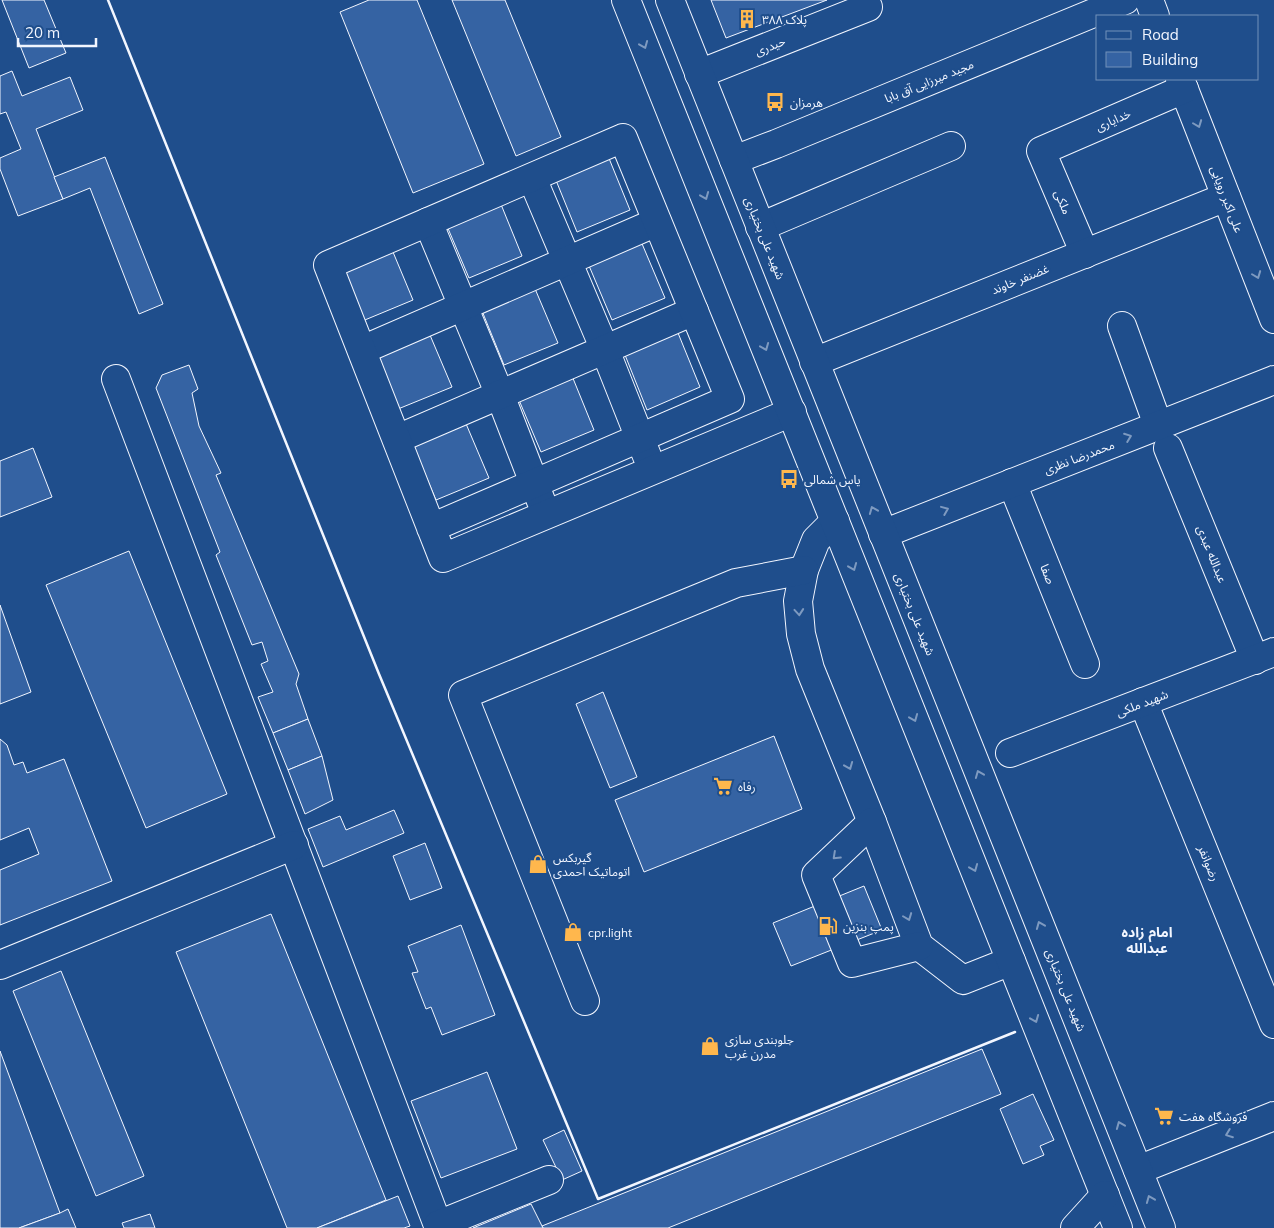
<svg xmlns="http://www.w3.org/2000/svg" width="1274" height="1228" font-family="Mulish,'Noto Sans Arabic',sans-serif">
<style>
.building{fill:#3563a3;stroke:#f2f6ff}
.lines{fill:none;stroke-linecap:round;stroke-linejoin:round}
.minor-casing{stroke:#f2f6ff;stroke-width:30}
.major-casing{stroke:#f2f6ff;stroke-width:30}
.minor{stroke:#1f4e8c;stroke-width:28}
.major{stroke:#1f4e8c;stroke-width:28}
.wall{stroke:#f2f6ff;stroke-width:2.5}
.oneway{stroke:#7e9ac0}
.labels{text-anchor:middle;dominant-baseline:central;stroke-width:4;stroke-linejoin:round;paint-order:stroke}
.poi-label{font-size:12px;fill:#f2f6ff;stroke:#1f4e8c;text-anchor:start}
.street-label{font-size:12px;fill:#f2f6ff;stroke:#1f4e8c}
.neighbourhood-label{font-size:14px;font-weight:bold;fill:#f2f6ff;stroke:#1f4e8c}
</style>
<rect width="100%" height="100%" fill="#1f4e8c"/>
<!-- building -->
<g class="building">
<polygon points="2,0 44,0 66,53 29,68"/>
<polygon points="369,0 417,0 484,164 413,193 340,12"/>
<polygon points="452,0 505,0 561,137 516,156"/>
<polygon points="711,0 827,0 726,38"/>
<polygon points="12,71 22,96 70,77 83,110 36,129 63,199 18,216 0,169 0,158 21,149 6,112 0,114 0,76"/>
<polygon points="606,151 630,210 577,232 553,173"/>
<polygon points="105,157 163,304 139,314 90,188 63,199 54,177"/>
<polygon points="498,197 522,256 469,278 444,219"/>
<polygon points="640,239 665,298 612,320 587,261"/>
<polygon points="388,240 413,300 360,322 335,262"/>
<polygon points="533,284 558,343 504,365 480,306"/>
<polygon points="427,328 452,387 398,409 374,350"/>
<polygon points="676,328 700,387 647,410 623,350"/>
<polygon points="189,365 198,389 192,393 199,426 221,473 216,475 299,674 296,684 308,719 273,733 258,697 273,692 261,664 268,661 262,642 252,645 216,555 220,552 156,388 162,375"/>
<polygon points="570,371 594,430 541,452 516,393"/>
<polygon points="464,419 489,478 436,500 411,441"/>
<polygon points="33,448 52,497 0,517 0,461"/>
<polygon points="129,551 227,794 146,828 46,585"/>
<polygon points="0,605 31,692 0,704"/>
<polygon points="603,692 637,777 610,788 576,704"/>
<polygon points="308,719 322,756 288,770 273,733"/>
<polygon points="774,736 802,809 644,872 615,800"/>
<polygon points="0,739 7,745 14,765 23,762 27,773 64,759 112,881 0,925 0,870 39,854 29,828 0,840"/>
<polygon points="322,756 333,800 305,814 288,770"/>
<polygon points="394,810 404,833 323,867 308,829 340,816 346,830"/>
<polygon points="425,843 442,888 410,900 393,856"/>
<polygon points="864,886 882,930 791,966 773,923"/>
<polygon points="271,914 386,1200 317,1228 287,1228 176,952"/>
<polygon points="461,925 495,1015 442,1035 431,1007 426,1009 412,973 418,972 408,946"/>
<polygon points="61,971 144,1176 96,1196 13,991"/>
<polygon points="982,1049 1001,1094 668,1228 543,1228 542,1226"/>
<polygon points="0,1051 60,1213 19,1228 0,1228"/>
<polygon points="487,1072 517,1149 441,1178 411,1101"/>
<polygon points="1033,1094 1054,1140 1040,1146 1044,1155 1023,1164 1000,1109"/>
<polygon points="564,1130 582,1171 562,1180 543,1140"/>
<polygon points="398,1196 410,1226 404,1228 317,1228"/>
<polygon points="531,1204 543,1228 473,1228"/>
<polygon points="68,1209 76,1228 19,1228 60,1213"/>
<polygon points="150,1214 155,1228 124,1228 122,1223"/>
</g>
<g class="lines">
<!-- minor casing -->
<g class="minor-casing">
<g id="minor">
<polyline points="1149,0 1155,16"/>
<polyline points="699,74 868,7"/>
<polyline points="1180,79 1274,319"/>
<polyline points="734,160 776,144 1125,0"/>
<polyline points="532,178 605,350 647,456"/>
<polyline points="428,222 500,395 541,501"/>
<polyline points="760,227 951,146"/>
<polyline points="1085,254 1041,151 1184,89"/>
<polyline points="1122,326 1158,425"/>
<polyline points="362,350 657,222"/>
<polyline points="814,362 1226,197"/>
<polyline points="116,379 439,1228"/>
<polyline points="397,439 694,311"/>
<polyline points="1168,448 1255,660"/>
<polyline points="1012,483 1085,664"/>
<polyline points="835,521 816,540 804,570 798,601 801,634 810,669 872,822 919,946 963,980 1011,961"/>
<path d="M431,528L730,399L623,138L328,265C367,362 405,460 443,558L792,412"/>
<polyline points="883,534 1274,380"/>
<polyline points="1143,702 1274,1024"/>
<polyline points="1010,753 1274,652"/>
<polyline points="872,822 816,875 852,963 919,946"/>
<polyline points="0,965 294,845"/>
<polyline points="585,1001 463,695 736,583 804,570"/>
<polyline points="1138,1170 1274,1116"/>
<polyline points="438,1225 549,1180"/>
</g>
</g>
<!-- major casing -->
<g class="major-casing">
<g id="major">
<polyline points="626,0 1118,1228"/>
<polyline points="670,0 1161,1228"/>
<polyline points="1075,1228 1105,1195"/>
</g>
</g>
<!-- minor -->
<use href="#minor" class="minor"/>
<!-- major -->
<use href="#major" class="major"/>
<!-- wall -->
<polyline class="wall" points="108,0 379,674 598,1199 1015,1032"/>
</g>
<!-- one-way arrows -->
<defs><path id="oneway-chevron" d="M-2-3.5L2.5 0L-2 3.5" fill="none" stroke-width="1.6" stroke-linecap="round" stroke-linejoin="round" transform="scale(1.25)"/></defs>
<g class="oneway">
<use href="#oneway-chevron" transform="translate(644 45) rotate(68)"/>
<use href="#oneway-chevron" transform="translate(1198 124) rotate(69)"/>
<use href="#oneway-chevron" transform="translate(705 196) rotate(68)"/>
<use href="#oneway-chevron" transform="translate(1257 275) rotate(69)"/>
<use href="#oneway-chevron" transform="translate(765 347) rotate(68)"/>
<use href="#oneway-chevron" transform="translate(1128 437) rotate(-21)"/>
<use href="#oneway-chevron" transform="translate(873 510) rotate(-112)"/>
<use href="#oneway-chevron" transform="translate(945 510) rotate(-22)"/>
<use href="#oneway-chevron" transform="translate(853 567) rotate(68)"/>
<use href="#oneway-chevron" transform="translate(799 612) rotate(85)"/>
<use href="#oneway-chevron" transform="translate(914 718) rotate(68)"/>
<use href="#oneway-chevron" transform="translate(849 766) rotate(68)"/>
<use href="#oneway-chevron" transform="translate(979 774) rotate(-112)"/>
<use href="#oneway-chevron" transform="translate(836 856) rotate(137)"/>
<use href="#oneway-chevron" transform="translate(974 868) rotate(68)"/>
<use href="#oneway-chevron" transform="translate(908 917) rotate(69)"/>
<use href="#oneway-chevron" transform="translate(1040 925) rotate(-112)"/>
<use href="#oneway-chevron" transform="translate(1035 1019) rotate(68)"/>
<use href="#oneway-chevron" transform="translate(1120 1125) rotate(-112)"/>
<use href="#oneway-chevron" transform="translate(1229 1134) rotate(159)"/>
<use href="#oneway-chevron" transform="translate(1150 1199) rotate(-112)"/>
</g>
<!-- icons -->
<defs>
<g id="building-bare" transform="scale(1.5)"><path d="M-4-6H4V6H1V3H-1V6H-4ZM-2.5-4.3h1.7v1.8h-1.7ZM.8-4.3h1.7v1.8H.8ZM-2.5-1h1.7V.8h-1.7ZM.8-1h1.7V.8H.8Z" fill="#ffb74d" stroke="#1f4e8c" stroke-width="2.5" paint-order="stroke"/></g>
<g id="bus-bare" transform="scale(1.5)"><path d="M-5-6H5V4H4V6H2V4H-2V6H-4V4H-5ZM-3.5-4V0h7V-4ZM-3.5 1.2v1.5H-2V1.2ZM2 1.2v1.5H3.5V1.2Z" fill="#ffb74d" stroke="#1f4e8c" stroke-width="2.5" paint-order="stroke"/></g>
<g id="supermarket-bare" transform="scale(1.5)"><path d="M-6-5.5h2.5l.6 2H6L4.5 2H-2.5L-4.4-4H-6ZM-1.5 3.2a1.3 1.3 0 1 0 .1 0ZM3 3.2a1.3 1.3 0 1 0 .1 0Z" fill="#ffb74d" stroke="#1f4e8c" stroke-width="2.5" paint-order="stroke"/></g>
<g id="shop-bare" transform="scale(1.5)"><path d="M-5-2.5h2.3a2.7 3.5 0 0 1 5.4 0H5L5.5 6h-11ZM-1.5-2.5h3a1.5 2.3 0 0 0-3 0Z" fill="#ffb74d" stroke="#1f4e8c" stroke-width="2.5" paint-order="stroke"/></g>
<g id="fuel-bare" transform="scale(1.5)"><path d="M-5.5-6h7V0h2V4h1.3V-2.5L3-4.5l.8-.8L6-3V5H2.5V1h-1V6h-7ZM-4.2-4.7v3.2H.2V-4.7Z" fill="#ffb74d" stroke="#1f4e8c" stroke-width="2.5" paint-order="stroke"/></g>
</defs>
<g fill-rule="evenodd">
<use href="#building-bare" x="747" y="19"/>
<use href="#bus-bare" x="775" y="102"/>
<use href="#bus-bare" x="789" y="479"/>
<use href="#supermarket-bare" x="723" y="786"/>
<use href="#shop-bare" x="538" y="864"/>
<use href="#fuel-bare" x="828" y="926"/>
<use href="#shop-bare" x="573" y="932"/>
<use href="#shop-bare" x="710" y="1046"/>
<use href="#supermarket-bare" x="1164" y="1116"/>
</g>
<g class="labels">
<!-- poi labels -->
<g class="poi-label">
<text x="762" y="19">پلاک ۳۸۸</text>
<text x="790" y="102">هرمزان</text>
<text x="804" y="479">یاس شمالی</text>
<text x="738" y="786">رفاه</text>
<text x="553" y="857">گیربکس<tspan x="553" dy="14">اتوماتیک احمدی</tspan></text>
<text x="843" y="926">پمپ بنزین</text>
<text x="588" y="932">cpr.light</text>
<text x="725" y="1039">جلوبندی سازی<tspan x="725" dy="14">مدرن غرب</tspan></text>
<text x="1179" y="1116">فروشگاه هفت</text>
</g>
<!-- street labels -->
<g class="street-label">
<text transform="translate(770 46) rotate(-22)">حیدری</text>
<text transform="translate(929 81) rotate(-22)">مجید میرزایی آق بابا</text>
<text transform="translate(1113 120) rotate(-24)">خدایاری</text>
<text transform="translate(1227 199) rotate(69)">علی اکبر رویایی</text>
<text transform="translate(1063 202) rotate(67)">ملکی</text>
<text transform="translate(765 238) rotate(68)">شهید علی بختیاری</text>
<text transform="translate(1020 279) rotate(-22)">غضنفر خاوند</text>
<text transform="translate(1079 457) rotate(-21)">محمدرضا نظری</text>
<text transform="translate(1212 554) rotate(68)">عبدالله عبدی</text>
<text transform="translate(1048 574) rotate(68)">صفا</text>
<text transform="translate(915 614) rotate(68)">شهید علی بختیاری</text>
<text transform="translate(1142 703) rotate(-21)">شهید ملکی</text>
<text transform="translate(1209 863) rotate(68)">رضوانفر</text>
<text transform="translate(1066 990) rotate(68)">شهید علی بختیاری</text>
</g>
<!-- neighbourhood labels -->
<g class="neighbourhood-label">
<text x="1147" y="932">امام زاده<tspan x="1147" dy="16">عبدالله</tspan></text>
</g>
</g>
<!-- legend -->
<rect x="1096" y="15" width="162" height="65" fill="#1f4e8c" stroke="#7391ba"/>
<rect x="1106" y="31" width="25" height="8" fill="#1f4e8c" stroke="#7391ba"/>
<text x="1142" y="40" font-size="15" fill="#f2f6ff">Road</text>
<rect x="1106" y="52" width="25" height="15" fill="#3563a3" stroke="#7391ba"/>
<text x="1142" y="65" font-size="15" fill="#f2f6ff">Building</text>
<!-- scale -->
<path d="M18 38v8h78v-8" fill="none" stroke="#f2f6ff" stroke-width="2.5"/>
<text x="25" y="38" font-size="15" fill="#f2f6ff" stroke="#1f4e8c" stroke-width="4" paint-order="stroke">20 m</text>
</svg>
